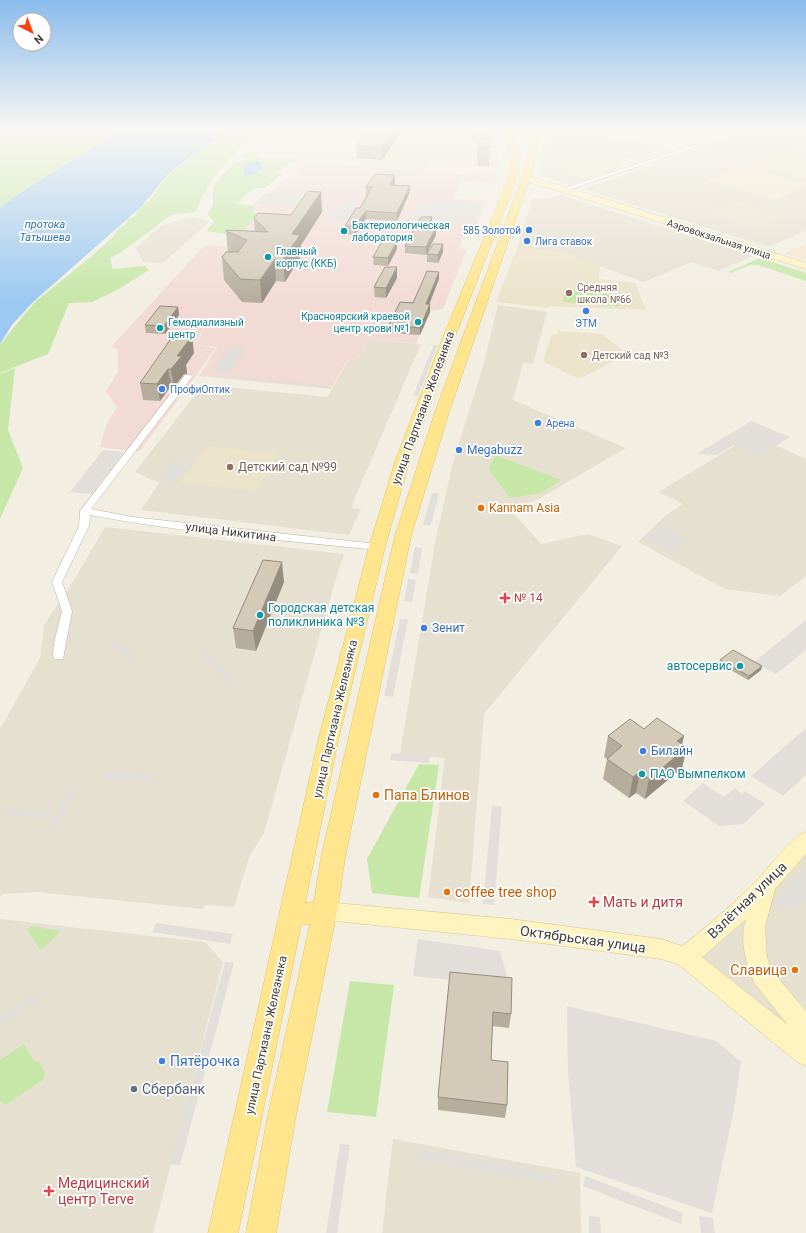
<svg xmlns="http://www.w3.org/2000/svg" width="806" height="1233" font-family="Roboto,sans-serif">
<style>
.residential{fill:#e6e0d0}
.commercial{fill:#f5e6cc}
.education{fill:#ebe4cb}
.medical{fill:#f3dbd5}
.green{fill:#c7e7a9}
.parking{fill:#e2dfdb}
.water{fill:#9cc9f1}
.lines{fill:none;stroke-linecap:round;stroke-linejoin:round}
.street-casing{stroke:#bdb6a5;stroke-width:1}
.secondary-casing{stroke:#d3c590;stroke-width:1}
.primary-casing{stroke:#e5c55c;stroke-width:1}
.street{fill:#fff;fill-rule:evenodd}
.secondary{fill:#fff4bf;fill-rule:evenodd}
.primary{fill:#ffe68e;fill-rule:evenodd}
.wall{fill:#b5ae9d}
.shaded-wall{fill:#948d80}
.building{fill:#d3cab7;stroke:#948d80}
.shop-dot{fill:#3f7fe0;stroke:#fff;stroke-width:1.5}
.culture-dot{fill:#0f9aa8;stroke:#fff;stroke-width:1.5}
.education-dot{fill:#8d6e63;stroke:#fff;stroke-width:1.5}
.food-dot{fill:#e8710a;stroke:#fff;stroke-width:1.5}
.health-dot{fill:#e0444e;stroke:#fff;stroke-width:1.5}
.service-dot{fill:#5c6f8a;stroke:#fff;stroke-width:1.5}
.labels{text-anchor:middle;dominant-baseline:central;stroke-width:3.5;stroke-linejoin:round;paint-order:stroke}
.far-culture-label{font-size:10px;fill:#0d838f;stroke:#fff;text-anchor:start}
.far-shop-label{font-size:10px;fill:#366cbe;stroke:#fff;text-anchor:start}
.far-street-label{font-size:10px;fill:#433e33;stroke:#fff}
.far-education-label{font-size:10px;fill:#785e54;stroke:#fff;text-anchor:start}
.far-water-label{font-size:11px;font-style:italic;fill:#2b6fb0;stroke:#fff}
.street-label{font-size:12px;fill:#433e33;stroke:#fff}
.shop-label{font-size:12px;fill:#366cbe;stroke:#fff;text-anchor:start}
.education-label{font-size:12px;fill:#785e54;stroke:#fff;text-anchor:start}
.food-label{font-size:12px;fill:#c56008;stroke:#fff;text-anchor:start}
.health-label{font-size:12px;fill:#be3a42;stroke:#fff;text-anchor:start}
.culture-label{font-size:12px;fill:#0d838f;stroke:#fff;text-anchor:start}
.near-food-label{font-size:14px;fill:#c56008;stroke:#fff;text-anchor:start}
.near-street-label{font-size:14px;fill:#433e33;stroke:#fff}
.near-health-label{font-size:14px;fill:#be3a42;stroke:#fff;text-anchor:start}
.near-shop-label{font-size:14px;fill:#366cbe;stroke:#fff;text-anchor:start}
.near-service-label{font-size:14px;fill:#4e5e75;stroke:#fff;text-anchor:start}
</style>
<rect width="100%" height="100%" fill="#f2eee2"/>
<!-- residential -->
<g class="residential">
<polygon points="560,128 605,129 606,138 627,139 670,150 639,160 632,158 572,157 568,174 585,180 569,185 543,177 539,173 548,136 543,133 545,129"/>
<polygon points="716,128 806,129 806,230 769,247 583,189 739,134"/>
<polygon points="561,195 753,256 719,271 692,262 643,282 565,253 517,248 533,198 544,199"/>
<polygon points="193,217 210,221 163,263 143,262 136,248 162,225"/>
<polygon points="498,305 547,312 533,364 523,363 513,400 626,448 535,501 508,507 541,544 588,534 622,546 484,714 469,903 428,897 445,758 400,754 435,543 453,462 484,363"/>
<polygon points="369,339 421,344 355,498 352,508 361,509 349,535 141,510 159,483 135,472 203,385 328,397 347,361 358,359"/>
<polygon points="753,435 806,459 806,576 780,596 725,589 638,542 665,516 683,504 658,492"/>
<polygon points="105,527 344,554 334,585 264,833 249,857 234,907 205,905 203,909 37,892 3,894 0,897 0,729 40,658 44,625 71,585"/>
<polygon points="806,840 806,1054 685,957"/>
<polygon points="0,919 205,942 223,962 153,1233 0,1233"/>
<polygon points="393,1139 580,1173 581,1233 382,1233"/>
</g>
<!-- commercial -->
<g class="commercial">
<polygon points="743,166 806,184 806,187 776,200 707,180"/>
<polygon points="806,244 806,260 784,253"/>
</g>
<!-- education -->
<g class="education">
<polygon points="375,128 491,128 498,147 482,147 482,150 498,150 499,168 344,159 350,153 354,153"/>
<polygon points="806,142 806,179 748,163"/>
<polygon points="572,157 620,158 624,167 588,179 582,179 568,174"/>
<polygon points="737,201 783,215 754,227 707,211"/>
<polygon points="517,248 565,253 600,266 599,279 635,283 646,310 550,306 549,308 496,302"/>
<polygon points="557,331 602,334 625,353 622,357 579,379 543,361 552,334 557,335"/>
<polygon points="207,446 278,453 256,491 179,483"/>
</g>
<!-- medical -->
<polygon class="medical" points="307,163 426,170 425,172 472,175 474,173 498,174 494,183 461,181 454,199 487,201 473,233 465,232 460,248 467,249 443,309 430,311 416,343 369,339 358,359 346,361 331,389 199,376 217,347 196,345 216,304 195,345 215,348 193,380 139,452 100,447 106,426 117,407 106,391 118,372 118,349 111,347 205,245 226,246 229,236 227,232 264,194 269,194 276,187"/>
<!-- green -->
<g class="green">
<polygon points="0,128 123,128 20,193 3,205 0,210"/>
<path d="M234,128H261L248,140L234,150V156C216,170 205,191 195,212L171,215L120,253L110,258L113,269L145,266L149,270L117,290L92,302L69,303L48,354L0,373V345L11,331L35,302L92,256L114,236L117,230L126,224L128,219L134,217L140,208L150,200L166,177L199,151Z"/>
<path d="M290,128H343C334,137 296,139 290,128Z"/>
<polygon points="255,151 257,157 267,159 299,159 289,163 277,173 280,175 265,188 254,188 236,204 256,206 252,210 257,215 246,228 244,237 206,231 214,222 207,214 213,206 213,187 221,176 236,162 246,160 243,157 244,154"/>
<polygon points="760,258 806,273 806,281 758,265 750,265 731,273 728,272"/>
<polygon points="565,291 619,295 618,306 563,302"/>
<polygon points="15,368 8,430 23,468 0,519 0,374"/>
<polygon points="495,455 562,480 541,493 510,498 489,470"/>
<polygon points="419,764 439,765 419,898 372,893 367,859"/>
<path d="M32,926L61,931C53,937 49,945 40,950L27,929Z"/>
<polygon points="350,981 394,985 376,1117 327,1112"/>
<polygon points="24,1044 34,1061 39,1062 45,1073 44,1079 6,1105 0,1101 0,1060"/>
</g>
<!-- parking -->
<g class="parking">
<polygon points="366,161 427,164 424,170 360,166"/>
<polygon points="382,168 420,171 417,176 378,174"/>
<polygon points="272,193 312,195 305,206 255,204 265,194"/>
<polygon points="349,201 360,202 347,221 327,219 333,209"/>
<polygon points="441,201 483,203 476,223 410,219 419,203"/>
<polygon points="434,344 438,345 418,396 413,396"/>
<polygon points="229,347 246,349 230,372 212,370"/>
<polygon points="217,374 328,386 326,388 216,376"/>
<polygon points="751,421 790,437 759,456 734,445 717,455 697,454"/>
<polygon points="103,450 124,452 92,494 70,492"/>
<polygon points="172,461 188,463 174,482 158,480"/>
<polygon points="432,493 439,493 431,525 423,525"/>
<polygon points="660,525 690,540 672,553 645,539"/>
<polygon points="415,547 422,548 418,574 410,573"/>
<polygon points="408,579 416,580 412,602 404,601"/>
<polygon points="400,619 408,619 393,697 384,696"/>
<polygon points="806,620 806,650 776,674 754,662"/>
<polygon points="117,640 137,659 137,660 132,663 111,643"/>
<polygon points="201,648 236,680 231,683 195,651"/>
<polygon points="805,729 806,730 806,775 783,796 751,776"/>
<polygon points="392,753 430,756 429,763 390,760"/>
<polygon points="105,772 156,775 154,781 103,778"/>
<polygon points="703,783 724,797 735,788 742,794 745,791 765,804 743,824 719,826 683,801"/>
<polygon points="69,790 76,791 57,827 50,826"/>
<polygon points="492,806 502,807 494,905 483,904"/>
<polygon points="5,807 49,813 46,820 1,813"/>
<polygon points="806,868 806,899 796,910 773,904"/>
<polygon points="156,923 233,934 230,944 152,932"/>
<polygon points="418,939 500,951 510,986 413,976"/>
<polygon points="225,962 234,963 180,1165 170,1164"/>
<polygon points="34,995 37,1002 0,1025 0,1016"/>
<polygon points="567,1006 716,1041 741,1062 734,1109 712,1213 576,1167 568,1072"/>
<polygon points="340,1144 350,1145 337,1233 326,1233"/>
<polygon points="418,1149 556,1174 556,1185 416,1159"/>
<polygon points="585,1176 683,1213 681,1224 583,1186"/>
<polygon points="589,1216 600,1217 601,1233 589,1233"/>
<polygon points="699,1216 713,1218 715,1233 701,1233"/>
</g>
<!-- water -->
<g class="water">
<polygon points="123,128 233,128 190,157 168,174 142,206 33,302 12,325 0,344 0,210 3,205 20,193"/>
<polygon points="256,161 261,162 262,168 256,173 245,177 243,175 244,165"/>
</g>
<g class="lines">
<!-- street casing -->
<g class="street-casing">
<g id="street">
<polygon points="759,128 773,128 735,134 565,191 560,190 732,132"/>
<path d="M185,375H191L192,377L91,509L132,517L377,544L382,547L377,550C281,540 184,533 90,515L89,526L62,582L72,611L63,659H55L53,656L54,643L62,611L52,582L79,526L80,511Z"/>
</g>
</g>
<!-- secondary casing -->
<g class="secondary-casing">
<g id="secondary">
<polygon points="536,128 546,128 541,130 535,138 529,138 528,136"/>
<path d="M620,128H672C661,135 636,131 623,130Z"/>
<polygon points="511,173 517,173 615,202 806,263 806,269 609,206 511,177"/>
<path d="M806,832V854L775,889L765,927L767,957L772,971L806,1011V1066L797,1062L678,964L661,959L511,939L325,920L317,918L314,911L317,904L325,902L511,919L661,939L682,946C708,926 733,904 756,881C768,869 792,836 806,832ZM746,919C739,940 746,964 755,984L788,1025L702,957Z"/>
</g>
</g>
<!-- primary casing -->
<g class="primary-casing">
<path id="primary" d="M500,128H508C517,142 521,159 518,175L453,342L410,459L385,547L338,741L305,903L314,902L321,858L395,536L435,412L522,178L531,142L526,134L518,128C532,128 532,131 539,142L530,178L449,412L411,536L345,858L337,911L296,1115L276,1233H246L268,1115L310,924L301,925L238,1233H208L318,741L369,547L396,459L441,342L510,175C512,159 509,142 500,128Z"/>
</g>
<!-- street -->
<use href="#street" class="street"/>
<!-- secondary -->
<use href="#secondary" class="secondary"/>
<!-- primary -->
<use href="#primary" class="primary"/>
</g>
<!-- wall -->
<g class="wall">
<polygon points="404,128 382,160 357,158 356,145"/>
<polygon points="432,128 487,128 486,139 490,147 489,166 478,166 477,158 478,141 473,140 470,132 434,134"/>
<polygon points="395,182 394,186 409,194 397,221 366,219 355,235 345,234 345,226 360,208 367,195 366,195 366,187"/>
<polygon points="321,192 322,212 301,245 301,256 285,282 276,281 262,303 242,302 224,280 222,257 228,252 226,231 255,232 254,218 291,215"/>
<polygon points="432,217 432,225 431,227 436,235 426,255 405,253 405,246"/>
<polygon points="397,241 397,249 388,266 374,265 373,257"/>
<polygon points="443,244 443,252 438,263 427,262 427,254"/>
<polygon points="397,267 397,278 386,298 375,297 374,287"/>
<polygon points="439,272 439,279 429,304 430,304 430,312 420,335 389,333 389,325 413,303"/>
<polygon points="178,307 179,315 165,334 146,333 145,325"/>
<polygon points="194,353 186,365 187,374 184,374 174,387 171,386 160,401 143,400 140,383"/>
<polygon points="284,582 256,651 236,648 233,628"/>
<polygon points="720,660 762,666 761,670 748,680 719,663"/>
<polygon points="644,729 684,736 682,744 687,747 682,768 645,799 636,793 629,798 603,779 607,759 604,757 608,736"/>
<polygon points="450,972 511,1014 509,1028 492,1026 491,1060 507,1105 505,1118 438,1110 438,1097"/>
</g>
<!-- shaded-wall -->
<g class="shaded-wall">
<polygon points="395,128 404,128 382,160 382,147"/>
<polygon points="434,128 471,128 470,132 434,134"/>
<polygon points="395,175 395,182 390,193 390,185"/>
<polygon points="410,186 409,194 397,221 397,213"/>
<polygon points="321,192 322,212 301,245 301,256 285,282 283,260 292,234"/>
<polygon points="366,211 366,219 355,235 355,226"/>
<polygon points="432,217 432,225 427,234 428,227"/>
<polygon points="436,227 436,235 426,255 426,247"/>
<polygon points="397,241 397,249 388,266 388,258"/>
<polygon points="443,244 443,252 438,263 438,255"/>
<polygon points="275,259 276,281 262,303 260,280"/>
<polygon points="397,267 397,278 386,298 386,288"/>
<polygon points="439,272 439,279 426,312 426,304"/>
<polygon points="430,304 430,312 420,335 420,328"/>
<polygon points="178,307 179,315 165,334 164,326"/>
<polygon points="192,336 194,353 186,365 187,374 184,374 174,387 171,369 177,356"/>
<polygon points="168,369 171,386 160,401 157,384"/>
<polygon points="282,562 284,582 256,651 253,631"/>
<polygon points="762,666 761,670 748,680 749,676"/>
<polygon points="684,736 679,754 687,747 682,768 645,799 649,779 677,741"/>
<polygon points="640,772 636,793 629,798 633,777"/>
</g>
<!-- building -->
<g class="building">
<polygon points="370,128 395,128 382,147 356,145"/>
<polygon points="478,139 489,139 490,147 478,147"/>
<polygon points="375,174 395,175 390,185 410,186 397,213 366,211 355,226 345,226 356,208 360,208 372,187 366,187"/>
<polygon points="308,191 321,192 292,234 300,235 283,260 275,259 260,280 240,279 222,257 226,252 238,252 247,240 226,231 226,230 268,232 254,218 258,213 291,215"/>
<polygon points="421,217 432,217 428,227 436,227 426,247 405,246"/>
<polygon points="383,240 397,241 388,258 373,257"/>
<polygon points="433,244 443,244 438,255 427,254"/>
<polygon points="385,267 397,267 386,288 374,287"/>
<polygon points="427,271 439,272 426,304 430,304 420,328 389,325 400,302 413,303"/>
<polygon points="160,306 178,307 164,326 145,325"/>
<polygon points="178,335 192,336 177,356 185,356 181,357 171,369 168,369 157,384 140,383 172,337"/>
<polygon points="263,560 282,562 253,631 233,628"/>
<polygon points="733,650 762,666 749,676 720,660"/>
<polygon points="657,718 684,736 677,741 687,747 649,779 640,772 633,777 607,759 622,746 608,736 630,719 644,729"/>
<polygon points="450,972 512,978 511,1014 493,1012 491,1060 508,1062 507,1105 438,1097"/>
</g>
<!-- sky -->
<linearGradient id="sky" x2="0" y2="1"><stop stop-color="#89bcec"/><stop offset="0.43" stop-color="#f9f7f2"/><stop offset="1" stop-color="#f9f7f2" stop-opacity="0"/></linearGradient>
<rect width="806" height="301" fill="url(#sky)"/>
<!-- markers -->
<g class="shop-dot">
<circle cx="529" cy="230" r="4"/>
<circle cx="527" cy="241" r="4"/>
<circle cx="586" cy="311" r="4"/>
<circle cx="162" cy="389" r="4"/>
<circle cx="538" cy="423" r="4"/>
<circle cx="459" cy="450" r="4"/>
<circle cx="424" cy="628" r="4"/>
<circle cx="643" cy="751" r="4"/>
<circle cx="162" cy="1061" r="4"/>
</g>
<g class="culture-dot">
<circle cx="344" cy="231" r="4"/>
<circle cx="268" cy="257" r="4"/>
<circle cx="418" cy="322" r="4"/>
<circle cx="160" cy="328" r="4"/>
<circle cx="260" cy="615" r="4"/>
<circle cx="740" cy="666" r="4"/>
<circle cx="642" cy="774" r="4"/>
</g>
<g class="education-dot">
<circle cx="569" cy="293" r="4"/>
<circle cx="584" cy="355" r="4"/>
<circle cx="230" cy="467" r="4"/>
</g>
<g class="food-dot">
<circle cx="481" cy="508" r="4"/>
<circle cx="376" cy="795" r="4"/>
<circle cx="447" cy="892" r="4"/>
<circle cx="795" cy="970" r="4"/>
</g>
<g class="health-dot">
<path d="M503 592h4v4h4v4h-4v4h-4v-4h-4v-4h4z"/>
<path d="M592 896h4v4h4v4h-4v4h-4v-4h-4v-4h4z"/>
<path d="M47 1185h4v4h4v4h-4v4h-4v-4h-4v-4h4z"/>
</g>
<circle class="service-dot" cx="134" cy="1089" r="4"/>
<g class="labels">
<!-- far-culture labels -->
<g class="far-culture-label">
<text x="352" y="225">Бактериологическая<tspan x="352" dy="12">лаборатория</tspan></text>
<text x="276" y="251">Главный<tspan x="276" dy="12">корпус (ККБ)</tspan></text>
<text x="410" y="316" text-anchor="end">Красноярский краевой<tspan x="410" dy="12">центр крови №1</tspan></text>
<text x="168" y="322">Гемодиализный<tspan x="168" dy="12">центр</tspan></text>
</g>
<!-- far-shop labels -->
<g class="far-shop-label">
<text x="521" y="230" text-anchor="end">585 Золотой</text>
<text x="535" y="241">Лига ставок</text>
<text x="586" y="323" text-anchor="middle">ЭТМ</text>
<text x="170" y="389">ПрофиОптик</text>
<text x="546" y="423">Арена</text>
</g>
<!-- far-street labels -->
<g class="far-street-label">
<text transform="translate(719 239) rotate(18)">Аэровокзальная улица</text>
</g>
<!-- far-education labels -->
<g class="far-education-label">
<text x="577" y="287">Средняя<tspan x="577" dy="12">школа №66</tspan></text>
<text x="592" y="355">Детский сад №3</text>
</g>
<!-- far-water labels -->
<g class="far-water-label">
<text x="45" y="224">протока<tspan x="45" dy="13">Татышева</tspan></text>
</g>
<!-- street labels -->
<g class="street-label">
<text transform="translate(423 408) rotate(-70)">улица Партизана Железняка</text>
<text transform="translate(231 532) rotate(7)">улица Никитина</text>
<text transform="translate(335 719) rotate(-77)">улица Партизана Железняка</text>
<text transform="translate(266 1035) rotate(-78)">улица Партизана Железняка</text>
</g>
<!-- shop labels -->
<g class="shop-label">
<text x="467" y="450">Megabuzz</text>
<text x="432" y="628">Зенит</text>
<text x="651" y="751">Билайн</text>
</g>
<!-- education labels -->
<g class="education-label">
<text x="238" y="467">Детский сад №99</text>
</g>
<!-- food labels -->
<g class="food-label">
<text x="489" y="508">Kannam Asia</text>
</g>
<!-- health labels -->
<g class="health-label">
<text x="514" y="598">№ 14</text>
</g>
<!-- culture labels -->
<g class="culture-label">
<text x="268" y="608">Городская детская<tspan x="268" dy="14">поликлиника №3</tspan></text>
<text x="732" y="666" text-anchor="end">автосервис</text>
<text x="650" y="774">ПАО Вымпелком</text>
</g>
<!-- near-food labels -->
<g class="near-food-label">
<text x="384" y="795">Папа Блинов</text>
<text x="455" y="892">coffee tree shop</text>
<text x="787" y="970" text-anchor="end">Славица</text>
</g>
<!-- near-street labels -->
<g class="near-street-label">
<text transform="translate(747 900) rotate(-44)">Взлётная улица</text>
<text transform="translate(583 939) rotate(8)">Октябрьская улица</text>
</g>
<!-- near-health labels -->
<g class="near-health-label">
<text x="603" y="902">Мать и дитя</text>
<text x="58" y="1183">Медицинский<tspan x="58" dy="16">центр Terve</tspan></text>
</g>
<!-- near-shop labels -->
<g class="near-shop-label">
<text x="170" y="1061">Пятёрочка</text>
</g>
<!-- near-service labels -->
<g class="near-service-label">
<text x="142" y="1089">Сбербанк</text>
</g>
</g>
<!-- north arrow -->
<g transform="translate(32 32) rotate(138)"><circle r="19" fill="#ffffff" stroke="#b4b2ad"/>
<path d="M0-3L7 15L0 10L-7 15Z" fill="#fe400c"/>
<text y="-6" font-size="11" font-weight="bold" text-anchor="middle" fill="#433e33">N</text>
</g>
</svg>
